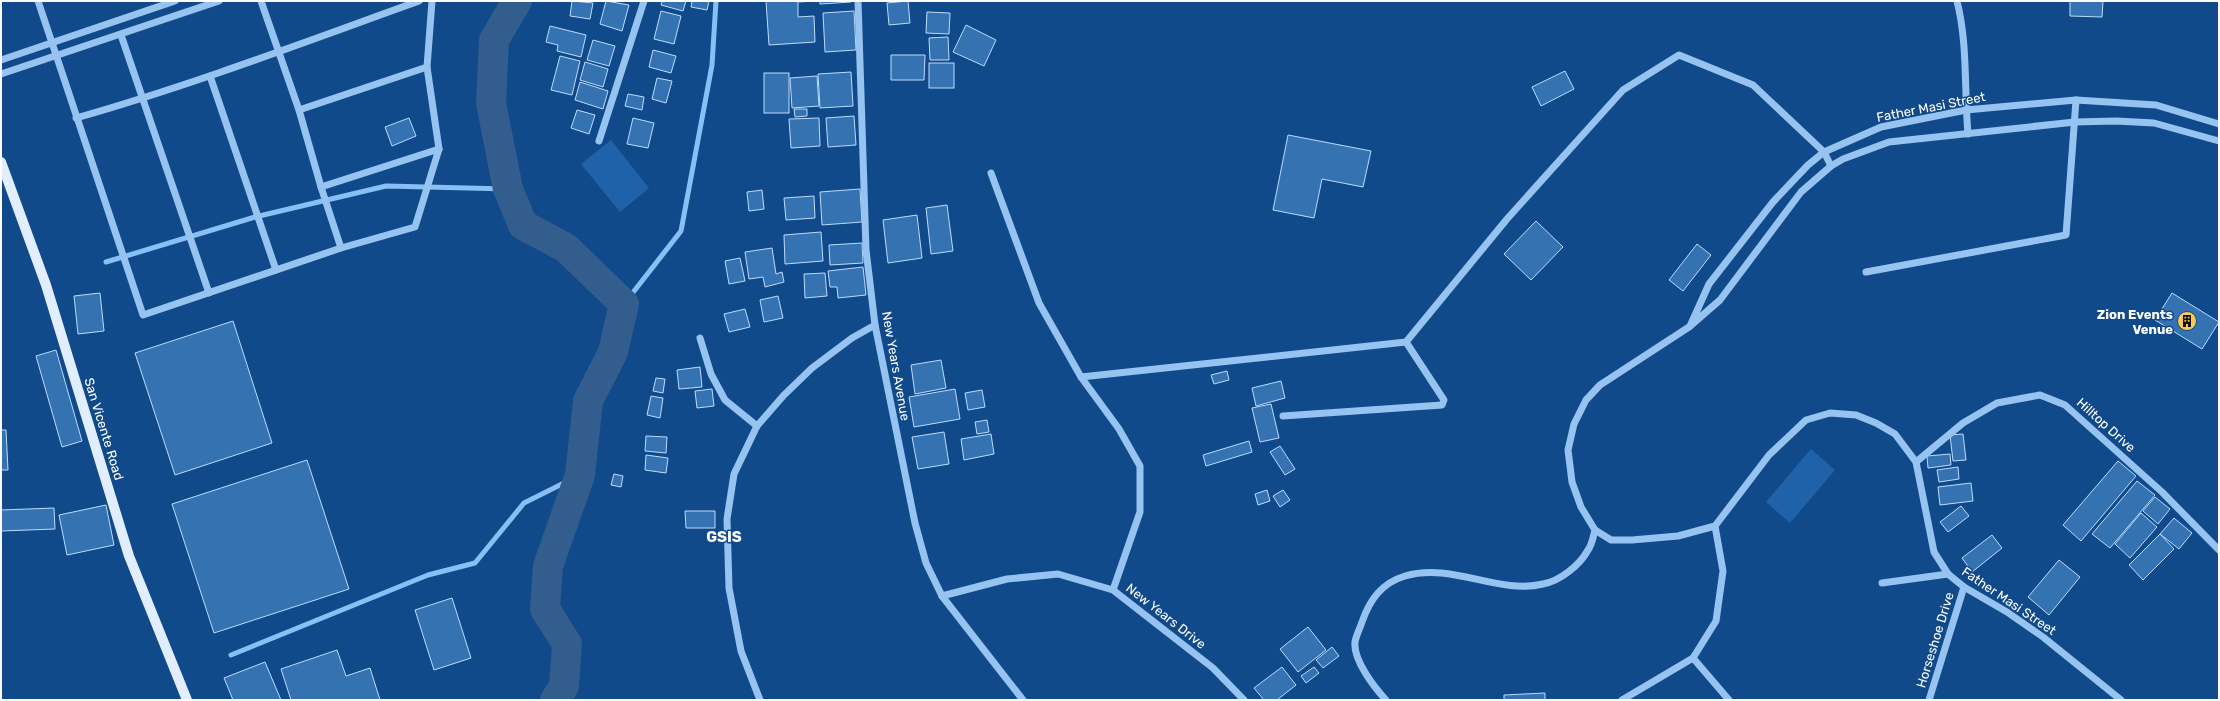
<svg xmlns="http://www.w3.org/2000/svg" width="2220" height="701" font-family="Rubik,sans-serif">
<style>
.green{fill:#1f62a9}
.lines{fill:none;stroke-linecap:round;stroke-linejoin:round}
.stream{stroke:#88bff5;stroke-width:5}
.river{stroke:#325d8c;stroke-width:30}
.building{fill:#3472b2;stroke:#bddcfd}
.minor{stroke:#97c3f1;stroke-width:7}
.major{stroke:#e1eeff;stroke-width:10}
.labels{text-anchor:middle;dominant-baseline:central;stroke-width:3;stroke-linejoin:round;paint-order:stroke}
.street-label{font-size:13px;fill:#fff;stroke:#114a8a}
.poi-label{font-size:13px;font-weight:bold;fill:#fff;stroke:#114a8a;text-anchor:end}
.quarter-label{font-size:15px;font-weight:bold;fill:#fff;stroke:#114a8a}
</style>
<rect width="100%" height="100%" fill="#114a8a"/>
<!-- green -->
<g class="green">
<polygon points="611,140 649,188 620,212 581,164"/>
<polygon points="1811,449 1835,470 1790,523 1766,502"/>
</g>
<g class="lines">
<!-- stream -->
<g class="stream">
<polyline points="106,262 255,217 386,186 508,189"/>
<polyline points="624,304 681,231 712,65 716,1"/>
<polyline points="231,655 428,575 475,563 524,503 580,475"/>
</g>
<!-- river -->
<polyline class="river" points="517,1 494,40 491,103 508,189 523,225 566,248 624,304 613,352 588,401 580,475 548,566 545,609 567,644 564,686 555,700"/>
</g>
<!-- building -->
<g class="building">
<polygon points="572,1 593,3 590,19 570,16"/>
<polygon points="606,1 629,5 622,31 600,24"/>
<polygon points="662,1 686,1 683,11 661,5"/>
<polygon points="692,1 709,1 707,10 691,7"/>
<polygon points="766,1 815,1 798,2 798,17 814,16 815,42 769,45"/>
<polygon points="820,1 851,1 851,2 820,4"/>
<polygon points="908,1 910,23 889,25 887,3"/>
<polygon points="2070,1 2103,1 2102,17 2070,16"/>
<polygon points="661,11 681,16 674,44 654,39"/>
<polygon points="854,11 856,50 825,52 823,13"/>
<polygon points="927,12 950,13 949,34 926,33"/>
<polygon points="966,25 996,40 984,66 953,52"/>
<polygon points="550,26 586,35 581,57 557,51 558,45 546,42"/>
<polygon points="948,37 949,60 930,60 929,38"/>
<polygon points="593,40 615,46 609,66 587,60"/>
<polygon points="653,50 676,56 671,73 649,67"/>
<polygon points="891,55 925,55 924,80 891,80"/>
<polygon points="560,56 580,61 572,95 551,90"/>
<polygon points="585,62 608,69 603,87 580,80"/>
<rect x="929" y="63" width="25" height="25"/>
<polygon points="1565,71 1574,89 1541,106 1532,87"/>
<polygon points="851,72 853,106 820,108 818,74"/>
<rect x="764" y="73" width="25" height="40"/>
<polygon points="817,76 819,106 792,108 790,78"/>
<polygon points="657,78 672,81 666,103 652,99"/>
<polygon points="580,82 608,91 603,109 575,100"/>
<polygon points="628,94 644,97 642,110 625,106"/>
<polygon points="794,109 807,109 807,116 795,117"/>
<polygon points="577,110 595,115 589,134 571,128"/>
<polygon points="854,116 856,145 828,147 826,118"/>
<polygon points="409,118 416,136 392,146 385,127"/>
<polygon points="633,118 654,123 648,148 627,144"/>
<polygon points="819,118 820,146 791,148 789,119"/>
<polygon points="1288,135 1371,151 1363,187 1322,179 1314,218 1273,210"/>
<polygon points="860,189 862,222 822,225 820,192"/>
<polygon points="762,190 764,209 749,211 747,192"/>
<polygon points="814,196 815,218 786,220 784,198"/>
<polygon points="947,205 953,251 931,254 926,208"/>
<polygon points="917,215 922,258 888,263 883,220"/>
<polygon points="1536,221 1563,247 1531,280 1504,254"/>
<polygon points="821,232 823,261 785,264 784,235"/>
<polygon points="862,243 863,263 830,265 829,245"/>
<polygon points="1697,244 1711,255 1683,291 1669,280"/>
<polygon points="772,248 776,274 782,272 784,282 765,287 763,277 749,279 745,252"/>
<polygon points="740,258 745,281 729,284 725,261"/>
<polygon points="863,267 866,295 838,298 837,287 830,287 828,271"/>
<polygon points="825,273 827,296 805,298 804,274"/>
<polygon points="100,293 104,331 78,334 74,296"/>
<polygon points="2172,293 2219,322 2202,349 2155,320"/>
<polygon points="778,296 783,318 764,322 760,300"/>
<polygon points="745,309 750,327 729,332 724,314"/>
<polygon points="233,321 272,443 175,475 135,353"/>
<polygon points="56,350 82,441 62,447 36,356"/>
<polygon points="941,360 946,388 915,394 911,365"/>
<polygon points="700,367 702,387 679,389 677,370"/>
<polygon points="1227,371 1229,380 1214,384 1211,375"/>
<polygon points="656,378 665,379 663,393 653,391"/>
<polygon points="1281,381 1285,398 1256,406 1252,388"/>
<polygon points="712,389 714,406 697,408 695,391"/>
<polygon points="955,389 960,419 914,427 909,397"/>
<polygon points="982,390 985,407 968,410 965,393"/>
<polygon points="651,396 663,398 660,418 647,415"/>
<polygon points="1271,404 1279,438 1260,442 1252,408"/>
<polygon points="987,420 989,432 977,434 975,422"/>
<polygon points="1,430 6,430 8,470 1,470"/>
<polygon points="944,432 949,464 918,469 912,437"/>
<polygon points="991,434 994,454 964,460 961,439"/>
<polygon points="1963,434 1966,460 1953,461 1950,435"/>
<polygon points="646,436 667,437 666,453 645,451"/>
<polygon points="1249,441 1252,452 1206,466 1203,455"/>
<polygon points="1280,446 1295,469 1285,475 1270,452"/>
<polygon points="1950,454 1951,465 1928,468 1927,456"/>
<polygon points="646,455 668,458 666,473 645,470"/>
<polygon points="307,460 349,589 214,633 172,504"/>
<polygon points="2118,461 2136,476 2081,541 2063,525"/>
<polygon points="1958,467 1959,479 1939,482 1937,470"/>
<polygon points="614,474 623,476 621,487 611,485"/>
<polygon points="2137,481 2155,495 2110,548 2092,534"/>
<polygon points="1971,483 1973,501 1940,505 1938,487"/>
<polygon points="1267,490 1270,501 1258,505 1255,494"/>
<polygon points="1283,490 1290,500 1280,507 1273,496"/>
<polygon points="2155,497 2170,509 2158,524 2143,511"/>
<polygon points="106,505 114,545 67,555 59,515"/>
<polygon points="1961,506 1969,516 1948,532 1940,522"/>
<polygon points="54,508 55,529 1,531 1,510"/>
<polygon points="685,511 715,511 715,528 686,528"/>
<polygon points="2141,513 2157,527 2130,558 2115,544"/>
<polygon points="2174,518 2192,533 2179,549 2160,534"/>
<polygon points="2160,534 2174,549 2143,580 2129,565"/>
<polygon points="1992,535 2002,548 1972,572 1962,558"/>
<polygon points="2059,560 2080,577 2049,615 2028,597"/>
<polygon points="452,598 471,658 434,670 415,610"/>
<polygon points="1308,627 1326,650 1298,672 1280,649"/>
<polygon points="1332,647 1339,656 1323,668 1316,660"/>
<polygon points="337,650 346,676 370,668 380,700 291,700 281,669"/>
<polygon points="265,662 281,700 233,700 224,678"/>
<polygon points="1282,667 1296,685 1277,700 1264,700 1254,688"/>
<polygon points="1314,667 1319,673 1306,683 1301,676"/>
<polygon points="1545,693 1545,700 1504,700 1504,695"/>
</g>
<g class="lines">
<!-- minor -->
<g class="minor">
<polyline points="38,1 143,315 341,248 415,227 439,149 427,67 432,1"/>
<polyline points="261,1 299,110 321,187 341,248"/>
<polyline points="858,1 866,250 875,325 915,523 926,563 942,596 1023,700"/>
<path d="M1957,1C1968,45 1964,89 1968,134"/>
<polyline points="121,35 209,293"/>
<polyline points="1,60 175,1"/>
<polyline points="1,74 219,1"/>
<polyline points="210,76 276,270"/>
<polyline points="299,110 427,67"/>
<path d="M76,118C192,85 305,42 419,1"/>
<polyline points="599,141 644,1"/>
<polyline points="991,173 1039,303 1081,377 1119,429 1140,466 1140,512 1113,590"/>
<polyline points="321,187 439,149"/>
<polyline points="1866,272 2066,235 2076,100"/>
<polyline points="1691,324 1709,284 1773,202 1808,165 1824,152 1881,127 1966,110 2076,100 2156,105 2219,124"/>
<polyline points="700,338 711,374 725,400 757,426"/>
<polyline points="1081,377 1406,342 1507,219 1623,90 1679,55 1753,85 1824,152 1831,166"/>
<polyline points="1283,416 1442,405 1444,400 1406,342"/>
<polyline points="1916,462 1963,423 1997,403 2040,395 2065,405 2162,492 2219,550"/>
<polyline points="1882,583 1948,574"/>
<polyline points="942,596 1007,579 1058,574 1113,590 1213,668 1244,700"/>
<polyline points="1693,658 1729,700"/>
<polyline points="760,700 741,651 729,588 727,519 734,474 757,426 784,395 812,368 852,338 875,325"/>
<path d="M1386,700C1374,687 1353,660 1355,642C1356,636 1360,628 1362,622C1370,599 1382,583 1405,576C1452,562 1498,595 1543,584C1560,581 1580,565 1588,550C1592,545 1593,537 1595,530"/>
<polyline points="1622,700 1693,658 1716,621 1723,571 1715,526"/>
<polyline points="1929,700 1964,587"/>
<polyline points="2121,700 2043,637 2007,612 1964,587 1948,574 1934,552 1916,462 1895,434 1876,423 1856,415 1830,413 1806,420 1769,455 1715,526 1678,536 1632,540 1611,540 1595,530 1581,507 1572,482 1568,450 1574,424 1586,400 1600,385 1689,327 1720,300 1801,192 1831,166 1843,159 1889,142 2075,122 2116,121 2154,123 2219,141"/>
</g>
<!-- major -->
<polyline class="major" points="1,162 46,285 129,556 187,700"/>
</g>
<!-- icons -->
<defs>
<g id="building-disc" transform="scale(1)"><circle r="9.5" fill="#ffc857" stroke="#114a8a"/><path d="M-4-6H4V6H1V3H-1V6H-4ZM-2.5-4.3h1.7v1.8h-1.7ZM.8-4.3h1.7v1.8H.8ZM-2.5-1h1.7V.8h-1.7ZM.8-1h1.7V.8H.8Z" fill="#111"/></g>
</defs>
<g fill-rule="evenodd">
<use href="#building-disc" x="2187" y="321"/>
</g>
<g class="labels">
<!-- street labels -->
<g class="street-label">
<text transform="translate(1931 107) rotate(-11)">Father Masi Street</text>
<text transform="translate(896 366) rotate(80)">New Years Avenue</text>
<text transform="translate(2106 425) rotate(42)">Hilltop Drive</text>
<text transform="translate(104 429) rotate(73)">San Vicente Road</text>
<text transform="translate(2009 601) rotate(34)">Father Masi Street</text>
<text transform="translate(1166 616) rotate(38)">New Years Drive</text>
<text transform="translate(1935 640) rotate(-73)">Horseshoe Drive</text>
</g>
<!-- poi labels -->
<g class="poi-label">
<text x="2173" y="314">Zion Events<tspan x="2173" dy="15">Venue</tspan></text>
</g>
<!-- quarter labels -->
<g class="quarter-label">
<text x="724" y="537">GSIS</text>
</g>
</g>
<!-- border -->
<rect width="2220" height="701" fill="none" stroke="#ffffff" stroke-width="4"/>
</svg>
